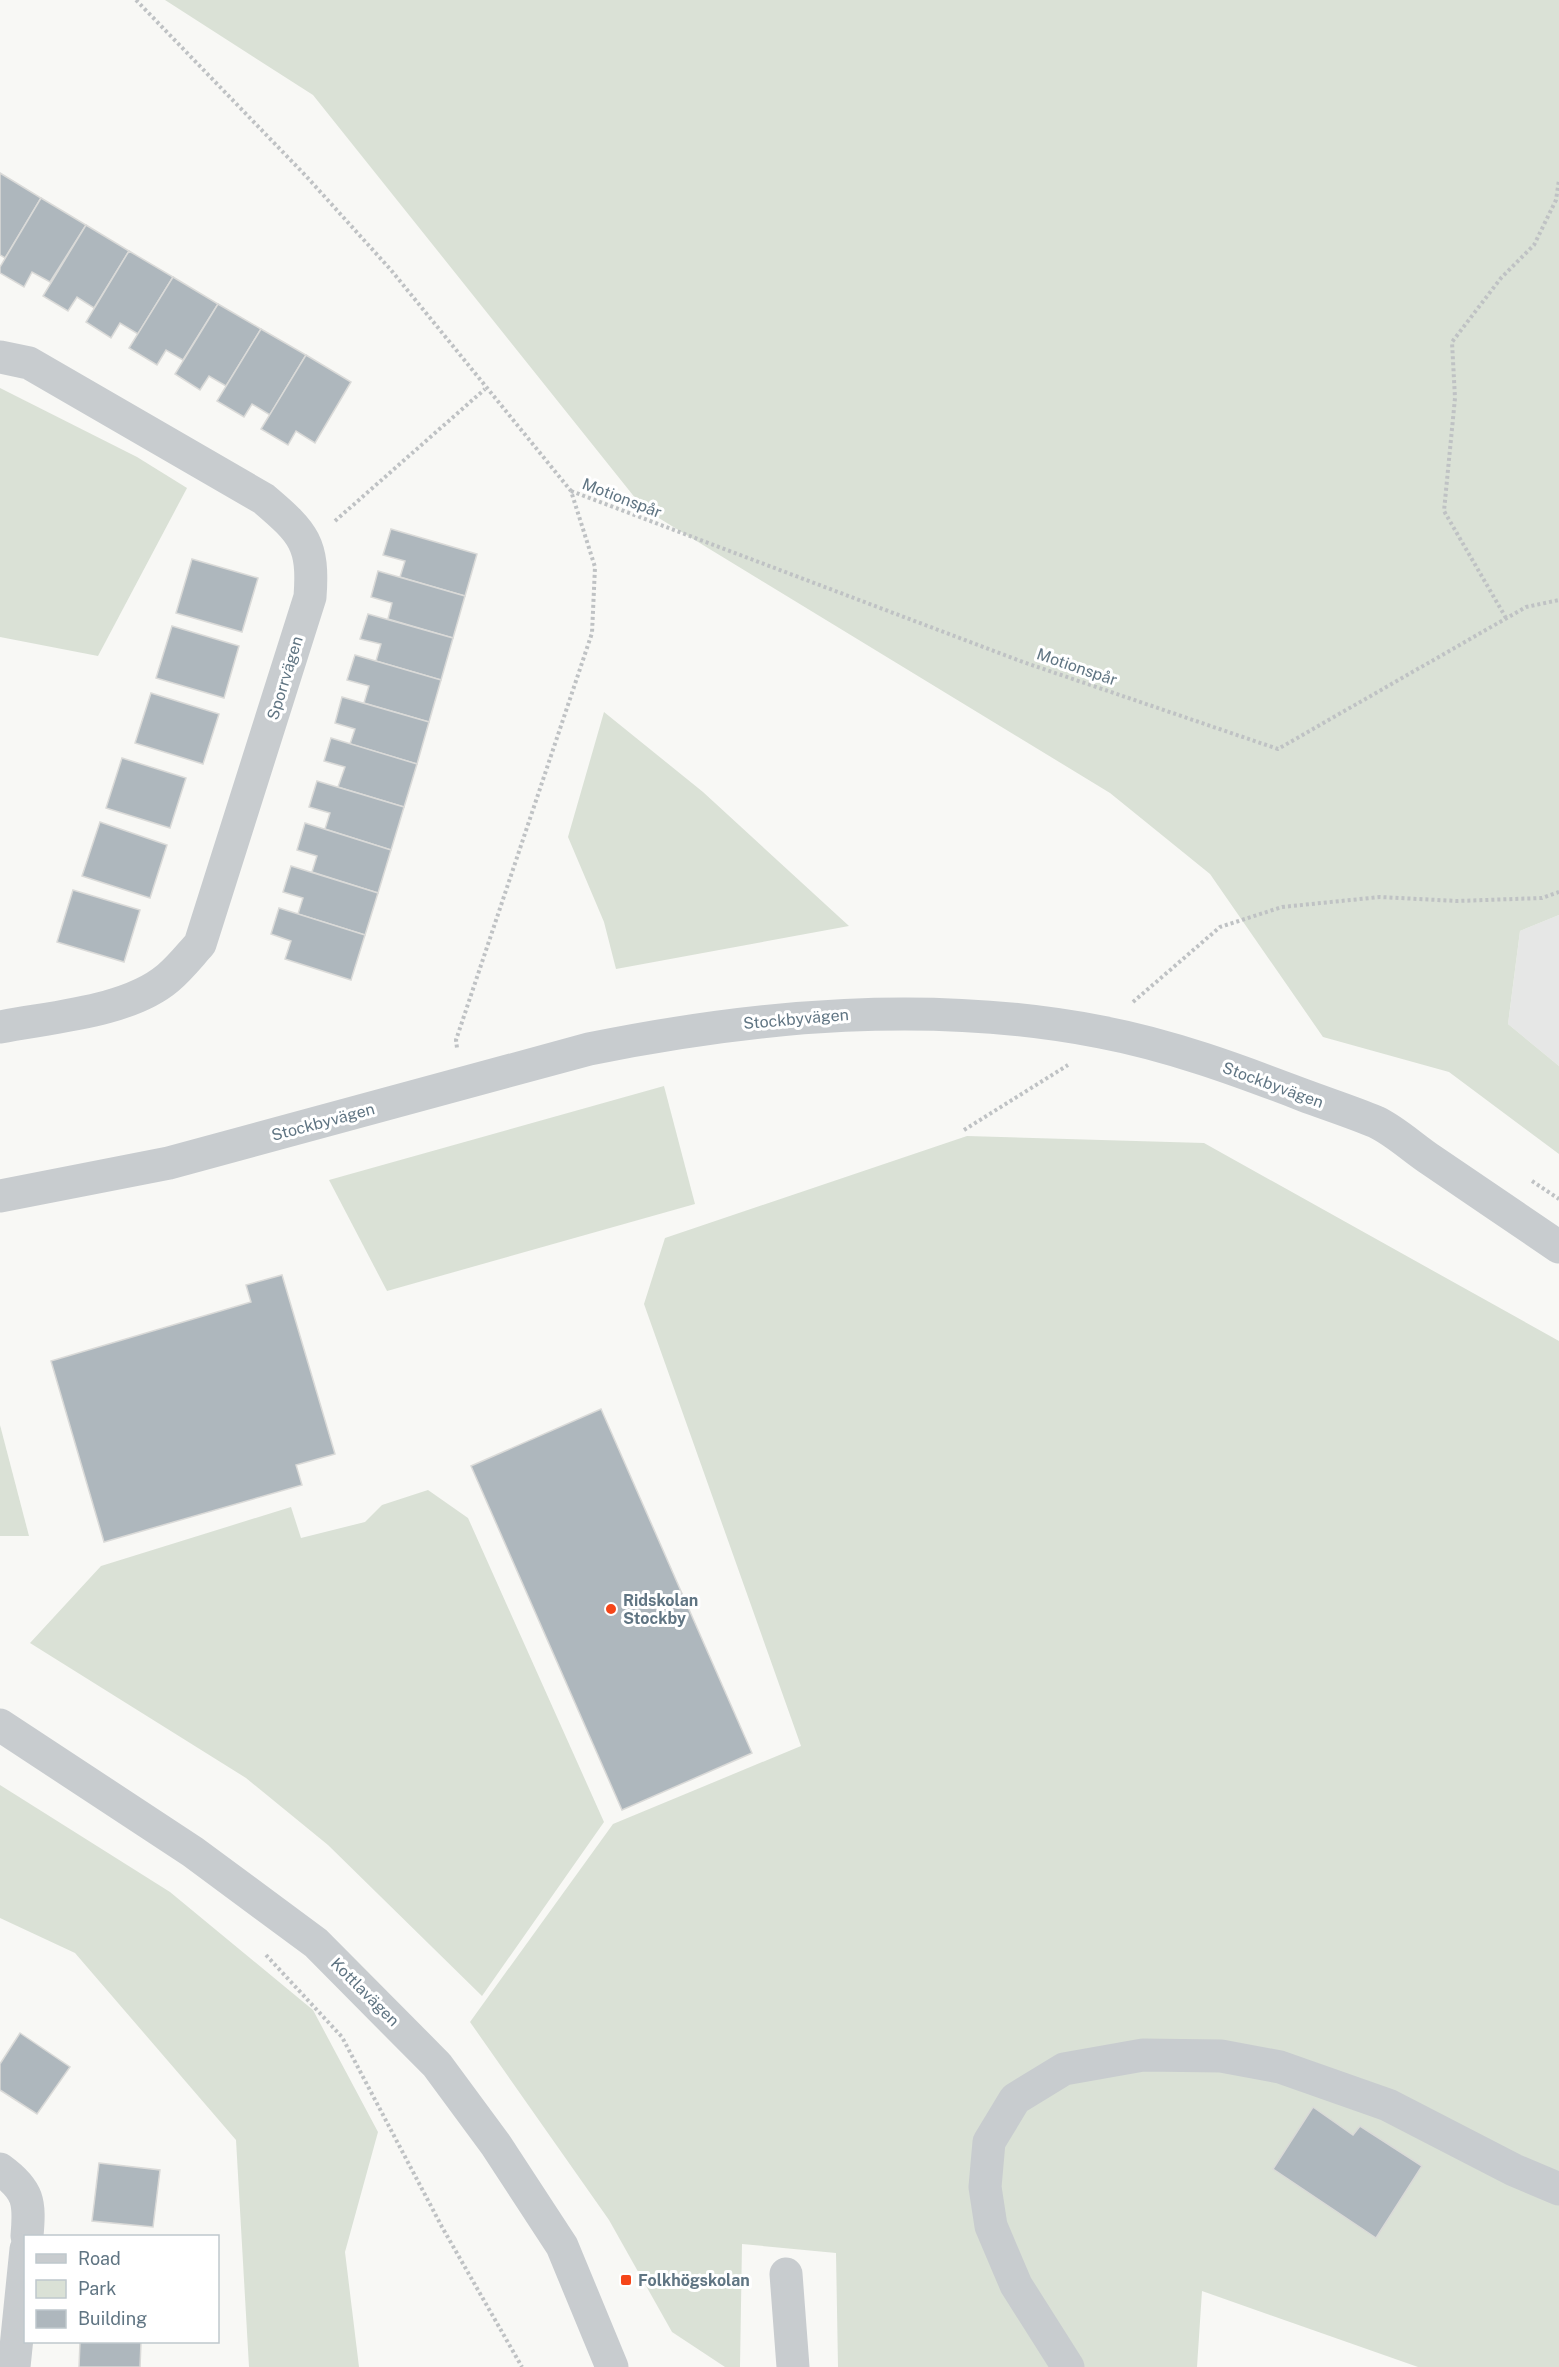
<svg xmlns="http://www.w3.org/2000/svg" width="1559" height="2367" font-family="'Public Sans',sans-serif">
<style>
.built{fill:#e6e7e6}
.green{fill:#dae1d6}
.building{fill:#aeb7bd;stroke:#dadad8;stroke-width:1.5}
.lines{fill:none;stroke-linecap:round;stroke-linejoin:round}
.path{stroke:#bfc2c4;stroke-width:4;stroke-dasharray:3 3;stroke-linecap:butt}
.minor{stroke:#c8cccf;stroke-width:33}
.poi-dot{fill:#f54619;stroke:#fff;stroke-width:2}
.labels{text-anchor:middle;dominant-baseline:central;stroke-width:6;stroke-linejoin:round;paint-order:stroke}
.street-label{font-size:16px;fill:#607583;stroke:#fff}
.poi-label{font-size:16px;font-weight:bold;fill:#607583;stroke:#fff;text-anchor:start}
</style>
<rect width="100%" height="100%" fill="#f8f8f5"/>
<!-- built -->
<polygon class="built" points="1559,915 1559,1066 1508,1024 1520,931"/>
<!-- green -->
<g class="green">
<polygon points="165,0 1559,0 1559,915 1520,931 1508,1024 1559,1066 1559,1154 1449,1072 1323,1037 1210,874 1110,793 644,509 313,95"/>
<polygon points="0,388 137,457 187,488 98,656 0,637"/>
<polygon points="604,712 703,792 849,926 616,969 604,922 568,837"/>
<polygon points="664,1086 695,1204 387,1291 329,1180"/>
<polygon points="967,1136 1204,1143 1559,1341 1559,2367 1418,2367 1202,2291 1197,2367 838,2367 836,2253 742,2244 740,2367 725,2367 672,2332 609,2220 470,2022 613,1824 801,1746 644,1304 665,1238"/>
<polygon points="0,1425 29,1536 0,1536"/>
<polygon points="428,1490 468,1518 604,1822 482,1996 328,1845 246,1778 30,1643 101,1566 291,1507 301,1538 365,1522 382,1505"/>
<polygon points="0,1785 170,1892 313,2010 378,2132 345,2252 359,2367 249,2367 236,2140 75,1953 0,1918"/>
</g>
<!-- building -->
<g class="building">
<polygon points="0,173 41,198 5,258 0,255"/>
<polygon points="41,198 86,225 50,282 32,272 24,287 0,273 0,267"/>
<polygon points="86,225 129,251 94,308 77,297 68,311 43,296"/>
<polygon points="129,251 173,277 138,334 120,323 111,338 86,322"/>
<polygon points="173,277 218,304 183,360 166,350 157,365 129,348"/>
<polygon points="218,304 261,329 226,386 209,376 200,390 175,374"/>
<polygon points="261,329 306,355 270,415 252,404 244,417 217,401"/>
<polygon points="306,355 351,382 315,443 296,431 288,445 261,429"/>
<polygon points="391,529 477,554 465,596 400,577 405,561 383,555"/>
<polygon points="192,559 258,578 242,632 176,613"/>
<polygon points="378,571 465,596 453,638 388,619 392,603 371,597"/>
<polygon points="368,614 453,638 441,680 376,661 381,644 360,639"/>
<polygon points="172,626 239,646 224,698 156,678"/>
<polygon points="355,655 441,680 429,722 364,703 369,686 347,680"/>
<polygon points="151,693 219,714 203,764 135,743"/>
<polygon points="342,697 429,722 417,764 350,744 355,729 335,723"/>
<polygon points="331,738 417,764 404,807 338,787 345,767 324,761"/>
<polygon points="122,758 186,778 170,828 106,808"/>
<polygon points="317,781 404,807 391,850 325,829 330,813 309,807"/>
<polygon points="100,822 167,845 150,898 82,876"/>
<polygon points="305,823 391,850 378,893 312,872 317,856 297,850"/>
<polygon points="291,866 378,893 365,935 298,914 303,898 283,892"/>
<polygon points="73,890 140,910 124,962 57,942"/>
<polygon points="279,908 365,935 351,980 285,959 291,941 271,934"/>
<polygon points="282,1275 335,1454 296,1465 302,1485 104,1542 51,1361 251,1302 246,1285"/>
<polygon points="601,1409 752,1753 622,1810 471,1466"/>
<polygon points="20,2033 70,2067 37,2114 0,2090 0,2064"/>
<polygon points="1313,2107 1353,2135 1360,2126 1422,2166 1376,2238 1273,2169"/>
<polygon points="99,2163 160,2170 153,2227 92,2221"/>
<polygon points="80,2342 141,2342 140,2367 79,2367"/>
</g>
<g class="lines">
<!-- path -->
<g class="path">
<polyline points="136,0 306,176 391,270 571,491 595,567 592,633 456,1040 457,1048"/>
<polyline points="571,491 1023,662 1278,749 1526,607 1559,600"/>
<polyline points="335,521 485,389"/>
<polyline points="1506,618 1444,511 1455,398 1452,342 1501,278 1534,245 1556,200 1559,180"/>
<polyline points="1133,1002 1220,927 1282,907 1380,897 1457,901 1542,898 1559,892"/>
<polyline points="964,1130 1068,1065"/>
<polyline points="1532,1181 1559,1199"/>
<polyline points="266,1955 342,2037 442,2227 522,2367"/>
</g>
<!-- minor -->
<g class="minor">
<path d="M0,357L29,363L264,499C304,533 314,544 310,597L200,944C190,955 180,968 168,978C128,1012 51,1017 0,1027"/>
<path d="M0,1196L169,1163L589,1049C757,1015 932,999 1101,1032C1170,1045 1238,1070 1303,1095C1327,1104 1352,1112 1376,1122C1395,1131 1413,1148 1431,1160C1474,1189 1516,1218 1559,1247"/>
<polyline points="0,1725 193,1852 316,1943 437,2065 496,2145 562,2246 612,2367"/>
<path d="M0,2169C29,2190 30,2202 27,2236"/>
<polyline points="786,2274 793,2367"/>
<polyline points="14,2367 26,2249"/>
<polyline points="1068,2367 1016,2285 991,2226 985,2187 989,2142 1015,2099 1064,2069 1143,2055 1221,2056 1280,2067 1388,2105 1514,2170 1559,2189"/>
</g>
</g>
<!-- markers -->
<g class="poi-dot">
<circle cx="611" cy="1609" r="6"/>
<rect x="620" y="2274" width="12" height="12" rx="3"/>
</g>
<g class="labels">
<!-- street labels -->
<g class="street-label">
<text transform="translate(622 498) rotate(21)">Motionspår</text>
<text transform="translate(1077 667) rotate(19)">Motionspår</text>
<text transform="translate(285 678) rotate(-73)">Sporrvägen</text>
<text transform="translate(796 1019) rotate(-5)">Stockbyvägen</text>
<text transform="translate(1273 1085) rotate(20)">Stockbyvägen</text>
<text transform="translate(323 1122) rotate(-15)">Stockbyvägen</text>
<text transform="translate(365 1992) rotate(45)">Kottlavägen</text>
</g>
<!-- poi labels -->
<g class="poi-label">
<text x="623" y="1600">Ridskolan<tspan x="623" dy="18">Stockby</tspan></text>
<text x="638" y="2280">Folkhögskolan</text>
</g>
</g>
<!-- legend -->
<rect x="24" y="2235" width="195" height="108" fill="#ffffff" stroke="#bfc8cd" stroke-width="1.5"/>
<rect x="36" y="2254" width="30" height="9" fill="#c8cccf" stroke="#bfc8cd" stroke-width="1.5"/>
<text x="78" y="2265" font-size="18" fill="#607583">Road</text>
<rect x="36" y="2280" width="30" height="18" fill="#dae1d6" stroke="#bfc8cd" stroke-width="1.5"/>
<text x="78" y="2295" font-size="18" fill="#607583">Park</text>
<rect x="36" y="2310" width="30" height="18" fill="#aeb7bd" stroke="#bfc8cd" stroke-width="1.5"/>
<text x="78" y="2325" font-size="18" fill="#607583">Building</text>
</svg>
